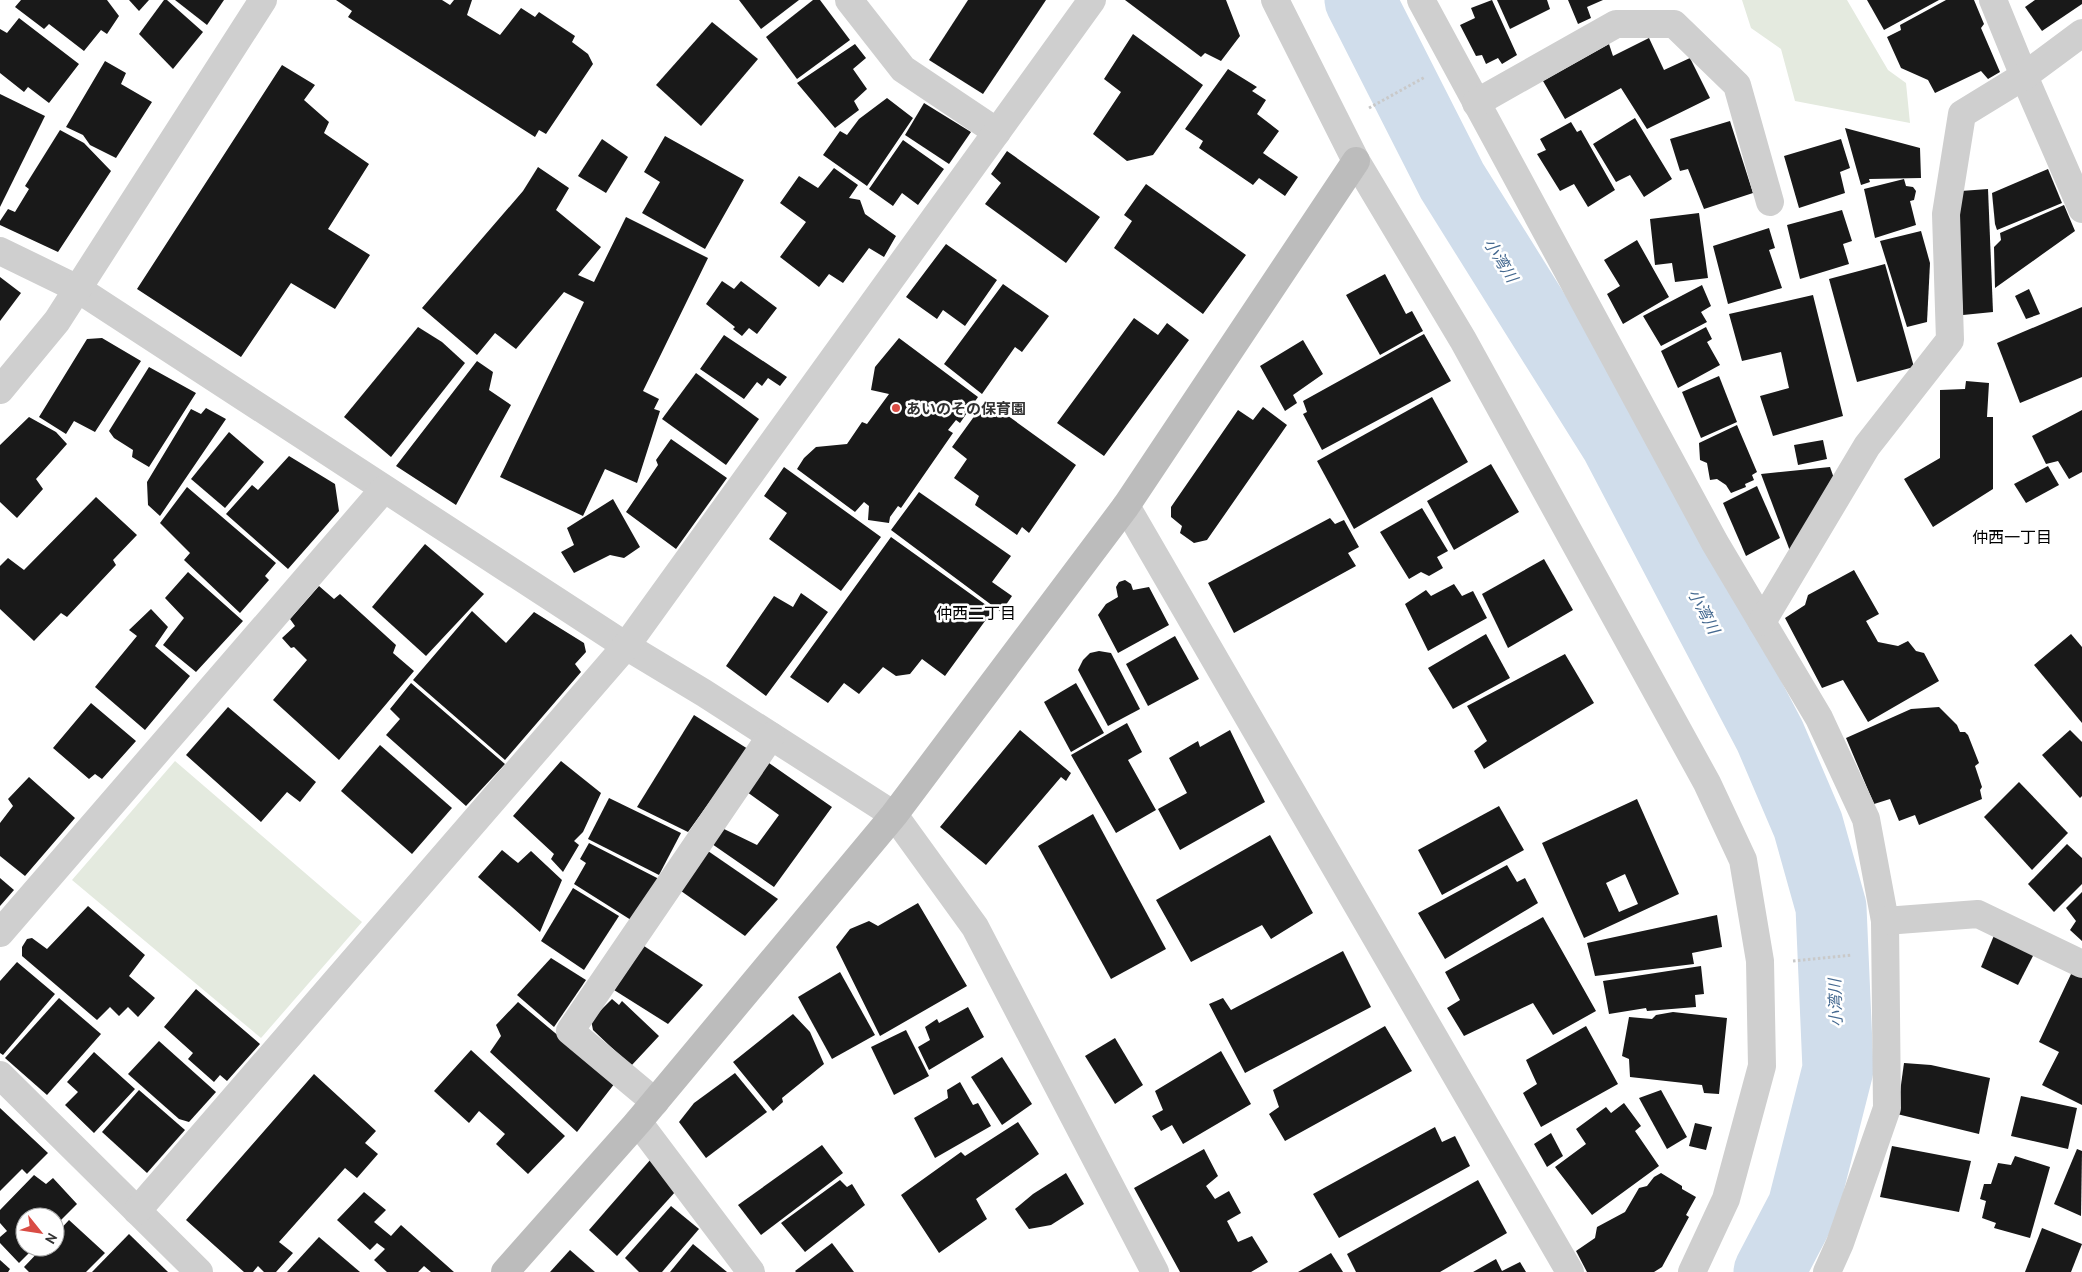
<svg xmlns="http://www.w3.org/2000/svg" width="2082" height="1272" font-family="'PT Sans','Noto Sans JP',sans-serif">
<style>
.green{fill:#e4eadf}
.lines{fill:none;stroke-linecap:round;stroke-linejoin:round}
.river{stroke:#d0ddeb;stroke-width:71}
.building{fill:#191919;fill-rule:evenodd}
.path{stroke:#c9c9c9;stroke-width:3;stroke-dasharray:2.5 2.5;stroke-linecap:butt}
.street{stroke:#cfcfcf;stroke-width:28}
.secondary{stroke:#bcbcbc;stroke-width:28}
.poi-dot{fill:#d94c44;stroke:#fff;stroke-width:2}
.labels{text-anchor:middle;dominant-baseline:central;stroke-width:5;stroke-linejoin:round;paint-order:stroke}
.poi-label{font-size:15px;font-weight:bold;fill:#323232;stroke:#fff;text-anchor:start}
.water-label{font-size:16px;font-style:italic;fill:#456990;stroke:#fff}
.neighbourhood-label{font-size:16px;fill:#000;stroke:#fff}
</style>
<rect width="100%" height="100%" fill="#fff"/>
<!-- green -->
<g class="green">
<polygon points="1742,0 1847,0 1888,70 1906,83 1910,123 1795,101 1781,49 1751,28"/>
<polygon points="175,761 362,922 261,1038 72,880"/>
</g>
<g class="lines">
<!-- river -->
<polyline class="river" points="1360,0 1452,181 1616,443 1770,736 1808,825 1831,907 1838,1069 1803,1207 1769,1272"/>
</g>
<!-- building -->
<g class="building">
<polygon points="21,0 107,0 119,16 107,34 101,30 84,51 49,24 44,29 15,7"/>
<polygon points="129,0 149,0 139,11"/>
<polygon points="164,0 167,0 203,32 173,69 139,34"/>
<polygon points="175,0 224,0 207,25"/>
<polygon points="336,0 442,0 450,5 454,0 472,0 467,15 500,35 521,8 535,17 539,12 575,36 572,42 588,54 593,64 546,134 539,130 535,137 348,17 352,11"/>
<polygon points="739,0 799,0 761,29"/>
<polygon points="813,0 820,0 850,40 797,79 766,37"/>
<polygon points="968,0 1046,0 983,94 929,60"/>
<polygon points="1125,0 1226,0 1240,36 1221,61 1205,53 1201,57"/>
<polygon points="1492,0 1517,55 1502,64 1498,58 1486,64 1482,55 1476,56 1460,25 1475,18 1471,8"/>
<polygon points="1497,0 1547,0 1550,9 1510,29"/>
<polygon points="1568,0 1603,0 1587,7 1591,18 1578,24"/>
<polygon points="1867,0 1939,0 1884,30"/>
<polygon points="1946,0 1974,0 1984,24 1981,28 2000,72 1988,79 1981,71 1935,93 1928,80 1901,68 1887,37 1901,30 1900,25"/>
<polygon points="2035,0 2082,0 2082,4 2042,31 2025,7"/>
<polygon points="19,18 79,64 49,103 28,87 24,92 0,73 0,29 7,33"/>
<polygon points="712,22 758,59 701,126 656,85"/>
<polygon points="1133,34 1203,85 1153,155 1127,161 1093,134 1121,92 1104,79"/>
<polygon points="1649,38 1664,70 1690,58 1710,98 1647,129 1621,88 1565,119 1543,81 1609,44 1613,56"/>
<polygon points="855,44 866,58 853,69 867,89 854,101 859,110 835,128 797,83"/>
<polygon points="105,61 126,73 121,84 152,102 116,158 90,145 83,135 66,127"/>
<polygon points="282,65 315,85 304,100 329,122 324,133 369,164 328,229 370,255 335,309 291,283 241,357 137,289"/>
<polygon points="1228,69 1257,87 1252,91 1266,100 1257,114 1279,131 1263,153 1298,177 1285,196 1259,178 1253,185 1199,148 1203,141 1185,129"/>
<polygon points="0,94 45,116 0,207"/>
<polygon points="887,98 913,118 867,186 823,155 840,131 847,135 859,119"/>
<polygon points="924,103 971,132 949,164 905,135"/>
<polygon points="1635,118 1672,179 1644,197 1630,175 1616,182 1593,144"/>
<polygon points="1730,121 1753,193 1704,209 1688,169 1680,171 1670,139"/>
<polygon points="1571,122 1577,132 1581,130 1615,190 1588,207 1574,184 1560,191 1537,154 1546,150 1540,139"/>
<polygon points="1845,128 1920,148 1921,178 1869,179 1870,182 1861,185"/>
<polygon points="60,130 84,143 111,171 58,252 0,225 0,221 8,209 15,212 29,189 25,186"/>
<polygon points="665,136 744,180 705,249 642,213 660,182 644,172"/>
<polygon points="602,139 628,157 606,193 578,176"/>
<polygon points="1841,139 1850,168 1840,172 1845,193 1799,208 1784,156"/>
<polygon points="903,140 944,169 918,205 902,193 893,206 869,189"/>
<polygon points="1007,151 1100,217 1066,263 985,204 1001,183 991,174"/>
<polygon points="538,167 569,188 556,210 601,247 578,275 594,282 626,217 708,258 643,391 659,399 654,409 660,411 637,483 605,469 583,516 500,477 584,302 564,292 516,349 495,333 477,355 422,308 523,191"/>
<polygon points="834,168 858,185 849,198 860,200 865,214 896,236 884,257 869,248 843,283 829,274 819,287 780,257 806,222 780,203 799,176 818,188"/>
<polygon points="2048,169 2062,203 1997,230 1995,224 1992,193"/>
<polygon points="1904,179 1906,186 1913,187 1916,191 1914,200 1910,201 1916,225 1875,238 1864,189"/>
<polygon points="1146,184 1246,255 1203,314 1114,248 1132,221 1124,215"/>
<polygon points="1988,189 1993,312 1963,315 1957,217 1961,191"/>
<polygon points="2064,205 2075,231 1995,288 1994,247 2001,240 2000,233"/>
<polygon points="1842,210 1852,241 1843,244 1849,264 1800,279 1787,225"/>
<polygon points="1699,213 1708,278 1675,282 1672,263 1655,265 1650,219"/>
<polygon points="1769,228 1775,248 1769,250 1782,288 1728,304 1713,246"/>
<polygon points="1921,231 1930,263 1927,322 1907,327 1880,241"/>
<polygon points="1637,240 1669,297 1623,324 1607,294 1620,286 1604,260"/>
<polygon points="946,244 997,280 965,326 943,310 937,319 906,297"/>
<polygon points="1885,264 1914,367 1857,382 1829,279"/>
<polygon points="1385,274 1406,314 1412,311 1423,331 1380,355 1346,295"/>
<polygon points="0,277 21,293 0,321"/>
<polygon points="722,281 734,289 741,281 777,308 757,334 749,328 742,336 733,329 735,327 706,304"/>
<polygon points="1003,284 1049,316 1022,352 1015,347 982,394 944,364"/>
<polygon points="1702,285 1711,306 1701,312 1707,322 1661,346 1643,316"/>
<polygon points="2029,289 2040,314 2026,319 2015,296"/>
<polygon points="1813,295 1843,416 1773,436 1760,396 1789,388 1781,352 1742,361 1729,314"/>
<polygon points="2082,307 2082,377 2020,403 1997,343"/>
<polygon points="1134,318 1158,335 1167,323 1189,340 1104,456 1057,423"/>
<polygon points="418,327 442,342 465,363 391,457 344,417"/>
<polygon points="1706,327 1712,339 1707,342 1720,365 1678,388 1661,351"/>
<polygon points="1424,334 1451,381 1322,450 1303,414 1307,412 1303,401"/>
<polygon points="724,335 787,377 780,386 768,378 762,386 757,382 744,399 700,369"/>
<polygon points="102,338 141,361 95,432 74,421 66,434 39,417 87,339"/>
<polygon points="899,338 978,397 960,423 956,420 948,430 953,433 901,508 898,506 890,517 889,523 868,520 869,506 864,502 855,512 797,469 804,458 816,447 847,444 862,422 867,424 889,394 871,390 875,367"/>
<polygon points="1303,340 1323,374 1293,395 1297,403 1285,411 1260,366"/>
<polygon points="477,361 493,372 489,390 511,405 456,505 396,466"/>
<polygon points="149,367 196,393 149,467 132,457 133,450 114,438 109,431"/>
<polygon points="696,373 759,419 726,465 662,419"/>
<polygon points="1719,376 1737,422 1701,438 1682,392"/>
<polygon points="1966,381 1989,383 1987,417 1993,417 1993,489 1933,527 1904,479 1940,458 1940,390 1965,389"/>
<polygon points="1432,397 1468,462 1354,529 1317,461"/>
<polygon points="986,400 1076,465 1029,533 1022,527 1017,535 975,505 979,496 954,478 967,459 952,447"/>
<polygon points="1263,407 1287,425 1207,540 1194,543 1180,533 1182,526 1171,517 1171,507 1238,410 1253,420"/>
<polygon points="206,408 226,419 160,516 148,505 147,482 191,409 201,414"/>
<polygon points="2082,410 2082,472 2069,479 2058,461 2046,464 2032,436"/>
<polygon points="29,417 56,432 67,444 36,479 43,489 17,518 0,502 0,445"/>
<polygon points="1737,425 1757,472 1752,475 1754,480 1745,484 1746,487 1731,493 1726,485 1717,479 1710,480 1707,463 1700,460 1699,443"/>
<polygon points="229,432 264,462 225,508 191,479"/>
<polygon points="671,439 727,478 676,549 626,512 658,465 656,460"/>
<polygon points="1823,440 1827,459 1798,465 1794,445"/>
<polygon points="289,456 335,484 339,511 288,569 226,514 252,485 258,490"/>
<polygon points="1491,464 1519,512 1454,550 1427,501"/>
<polygon points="2048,466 2059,485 2026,503 2014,484"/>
<polygon points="784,467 881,537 841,591 769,539 787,513 764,496"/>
<polygon points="1830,467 1836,484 1790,551 1761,474"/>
<polygon points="1757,486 1780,538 1746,556 1723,503"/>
<polygon points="187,487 276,563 265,576 269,580 240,613 184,560 190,553 160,523"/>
<polygon points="919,492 1011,556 992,582 1012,596 1001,612 891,530"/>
<polygon points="96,497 137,535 113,560 116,565 67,617 61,613 34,641 0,609 0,566 8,558 24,570"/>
<polygon points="613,499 640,547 624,558 610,555 574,573 561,552 574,545 567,528"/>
<polygon points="1422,508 1448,551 1437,557 1443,568 1429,576 1421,572 1409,579 1380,532"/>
<polygon points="1330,518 1335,524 1344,520 1359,547 1348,553 1356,566 1234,633 1208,583"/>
<polygon points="891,537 993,610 945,676 922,659 910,674 896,676 883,667 859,694 844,683 828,703 790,677"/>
<polygon points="425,544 484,594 426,656 372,607"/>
<polygon points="1544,559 1573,610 1508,648 1482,594"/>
<polygon points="1854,570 1879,614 1866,621 1878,642 1898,646 1908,641 1916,651 1924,653 1939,681 1868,722 1843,680 1822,688 1785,618 1805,605 1808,595"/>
<polygon points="188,572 243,621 196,672 163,645 184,618 165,598"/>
<polygon points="1125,580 1131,584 1133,590 1149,587 1169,625 1118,653 1098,615 1106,604 1118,597 1116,587 1119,582"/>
<polygon points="1454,584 1462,596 1473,591 1487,618 1428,651 1405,604 1426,590 1431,596"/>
<polygon points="319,586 334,599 340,594 396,645 393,653 414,671 339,760 273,700 307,660 294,647 291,648 282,638 295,626 290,619"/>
<polygon points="801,593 828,612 766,696 726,666 774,596 793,607"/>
<polygon points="151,609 168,627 155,646 190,676 145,730 95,687 137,636 129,630"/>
<polygon points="472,611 506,643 534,612 584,643 586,652 575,664 581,672 505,760 413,680"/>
<polygon points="1486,634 1510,678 1453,709 1428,668"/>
<polygon points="2071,634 2082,647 2082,723 2034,665"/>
<polygon points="1175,636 1199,679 1148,706 1126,664"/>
<polygon points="1099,651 1111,653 1140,709 1108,726 1078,670 1083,660 1090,653"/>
<polygon points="1565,654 1594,703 1484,769 1474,751 1487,741 1467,706"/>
<polygon points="411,683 505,764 466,806 386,735 400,719 390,709"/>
<polygon points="1076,683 1104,733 1071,752 1044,702"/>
<polygon points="91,703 136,741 102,779 95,774 89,779 53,748"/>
<polygon points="228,707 316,782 300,802 287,792 261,822 186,755"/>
<polygon points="1939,707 1957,725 1960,732 1965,732 1968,735 1979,763 1975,766 1982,787 1980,790 1982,799 1919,825 1915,815 1899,821 1890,799 1874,804 1846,738 1911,709"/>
<polygon points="694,715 748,749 688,832 637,807"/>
<polygon points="1127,723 1142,752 1128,760 1156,810 1116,833 1071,755"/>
<polygon points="1020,730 1071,773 1066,781 1061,777 986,865 940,827"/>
<polygon points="1230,730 1265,802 1180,850 1158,809 1187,793 1169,758 1198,741 1200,747"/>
<polygon points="2070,730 2082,742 2082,796 2080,798 2042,755"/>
<polygon points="380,745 452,808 412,854 341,791"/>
<polygon points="561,761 601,793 583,832 574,841 579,845 563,872 551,859 554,854 513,816"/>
<polygon points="769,763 832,807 774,887 712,844 724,829 757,845 779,815 747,792"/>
<polygon points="29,777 75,818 25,876 0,856 0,823 13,806 8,799"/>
<polygon points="2019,782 2068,833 2032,870 1984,817"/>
<polygon points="609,798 681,833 659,875 588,839"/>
<path d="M1637,799L1679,894L1584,938L1542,843ZM1625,874L1638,904L1619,912L1606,883Z"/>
<polygon points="1499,806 1524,850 1442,895 1418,850"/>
<polygon points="1093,814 1166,949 1111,979 1038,846"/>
<polygon points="1270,835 1313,913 1271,939 1262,925 1191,962 1156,900"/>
<polygon points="589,843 659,879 631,920 574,884 586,863 580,859"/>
<polygon points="2067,844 2082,858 2082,884 2054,912 2028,884"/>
<polygon points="502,850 518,863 531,851 562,880 540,932 478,877"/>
<polygon points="708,851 778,899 745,936 681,891"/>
<polygon points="1507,865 1517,882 1525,878 1538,903 1445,959 1418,913"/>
<polygon points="0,878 14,890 0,906"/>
<polygon points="573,888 619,916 584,970 541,941"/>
<polygon points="2082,892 2082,941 2070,930 2076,921 2066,908"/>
<polygon points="918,903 967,986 880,1036 836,947 850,929 869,921 878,926"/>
<polygon points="88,906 145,955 129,976 155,998 138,1017 128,1007 119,1016 110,1007 97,1020 22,956 22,947 27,939 32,938 47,949"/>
<polygon points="1717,915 1722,947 1692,953 1694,964 1595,976 1587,943"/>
<polygon points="1543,917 1596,1011 1553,1035 1533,1003 1464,1036 1447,1008 1460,1000 1445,972"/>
<polygon points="1995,933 2035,952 2018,985 1981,967"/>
<polygon points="644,946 703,985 668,1024 614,990"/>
<polygon points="1343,951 1371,1007 1245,1073 1209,1004 1223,998 1231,1010"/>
<polygon points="551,958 586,980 554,1027 517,995"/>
<polygon points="17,962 55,994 3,1055 0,1053 0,981"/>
<polygon points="1701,966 1704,994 1695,995 1696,1007 1647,1011 1646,1008 1609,1014 1603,981"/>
<polygon points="840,972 875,1035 832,1059 798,997"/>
<polygon points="2072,972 2082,977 2082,1105 2042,1085 2059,1052 2039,1042"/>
<polygon points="196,989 260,1044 227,1081 220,1075 214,1082 188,1059 193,1053 164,1027"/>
<polygon points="59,998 101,1034 47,1095 5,1058"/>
<polygon points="612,999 619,1005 622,1001 659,1036 631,1066 593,1030 591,1020"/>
<polygon points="518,1002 615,1083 577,1132 490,1052 501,1036 496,1025"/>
<polygon points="968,1007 984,1037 929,1070 918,1047 930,1040 925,1027 937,1019 939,1023"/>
<polygon points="1673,1012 1727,1018 1719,1094 1704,1093 1702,1085 1630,1077 1629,1059 1622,1056 1629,1017 1652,1019 1656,1015"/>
<polygon points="793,1014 810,1032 824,1064 782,1098 783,1102 773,1111 733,1062"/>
<polygon points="1385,1026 1412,1071 1285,1141 1269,1114 1279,1107 1273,1090"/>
<polygon points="1586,1026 1618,1084 1541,1127 1523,1093 1537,1084 1526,1060"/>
<polygon points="906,1030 929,1076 894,1095 871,1047"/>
<polygon points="1115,1038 1143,1085 1115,1104 1085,1056"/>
<polygon points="159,1041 216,1092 189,1122 179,1119 128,1074"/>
<polygon points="471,1050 565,1136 528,1174 496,1144 505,1134 479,1111 469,1123 434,1091"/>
<polygon points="1221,1051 1251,1104 1183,1144 1172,1125 1161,1131 1152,1116 1163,1110 1155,1091"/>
<polygon points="94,1052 135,1089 94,1133 65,1105 78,1092 67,1082"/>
<polygon points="1002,1057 1032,1104 1002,1125 971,1077"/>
<polygon points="1904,1063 1931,1065 1990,1078 1979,1134 1897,1114"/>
<polygon points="735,1073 767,1112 706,1158 679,1122 694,1103"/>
<polygon points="314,1074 376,1131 365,1143 378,1154 357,1178 345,1168 279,1242 293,1253 276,1272 264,1272 258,1266 253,1272 244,1272 186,1220"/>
<polygon points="960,1082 973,1105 978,1103 991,1126 935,1158 914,1118 948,1098 947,1090"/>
<polygon points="139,1090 185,1130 147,1173 102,1132"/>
<polygon points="1661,1090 1687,1137 1667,1149 1639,1098"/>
<polygon points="2021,1096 2077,1108 2068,1149 2011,1136"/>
<polygon points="1624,1103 1641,1126 1635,1131 1659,1166 1592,1215 1555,1167 1586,1144 1576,1129 1606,1107 1611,1113"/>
<polygon points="0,1108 48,1153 27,1174 22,1169 0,1191"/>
<polygon points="1018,1122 1039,1154 976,1199 987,1219 939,1253 901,1195 961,1152 965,1156"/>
<polygon points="1695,1123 1712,1127 1706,1150 1689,1146"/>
<polygon points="1435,1127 1442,1142 1455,1136 1470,1166 1339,1238 1313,1194"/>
<polygon points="1551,1133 1563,1156 1547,1167 1534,1144"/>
<polygon points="822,1145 843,1173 761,1235 738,1205"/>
<polygon points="1892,1146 1971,1161 1959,1212 1880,1197"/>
<polygon points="1204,1149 1218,1176 1206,1186 1215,1199 1229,1191 1241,1213 1227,1221 1238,1242 1252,1236 1268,1262 1251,1272 1180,1272 1134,1188"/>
<polygon points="2077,1149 2082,1151 2081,1216 2054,1204"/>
<polygon points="2015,1156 2050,1167 2030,1238 1994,1228 1996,1223 1982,1218 1986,1201 1980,1199 1984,1184 1991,1184 1998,1163 2011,1165"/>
<polygon points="651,1159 676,1191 617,1256 589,1230"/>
<polygon points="1066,1173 1084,1204 1051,1225 1029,1229 1015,1209 1033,1194"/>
<polygon points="1661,1173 1682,1186 1682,1189 1696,1197 1686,1215 1689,1217 1662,1267 1654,1272 1587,1272 1576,1251 1595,1238 1597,1227 1625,1212 1639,1188 1647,1186 1654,1177"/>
<polygon points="34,1175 46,1184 53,1178 77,1204 55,1226 55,1217 25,1217 25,1247 35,1247 19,1263 0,1243 0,1237 7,1231 0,1223 0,1210"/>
<polygon points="840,1180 847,1187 852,1184 865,1205 805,1252 781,1223"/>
<polygon points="1478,1180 1507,1233 1440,1272 1356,1272 1347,1254"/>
<polygon points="364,1192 386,1210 374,1222 391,1236 401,1225 454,1272 431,1272 424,1266 418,1272 387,1272 374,1260 385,1249 377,1243 370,1250 337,1220"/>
<polygon points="671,1206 699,1229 662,1272 639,1272 625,1258"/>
<polygon points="69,1220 105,1253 86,1272 29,1272 24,1267 43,1247 55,1247 55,1235"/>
<polygon points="2042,1228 2082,1244 2071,1272 2025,1272"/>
<polygon points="129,1234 168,1272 92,1272"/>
<polygon points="319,1237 360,1272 287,1272"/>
<polygon points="832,1243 854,1272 796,1272 795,1271"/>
<polygon points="693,1244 727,1272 670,1272"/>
<polygon points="570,1250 595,1272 550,1272"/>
<polygon points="1331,1253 1343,1272 1298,1272"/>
<polygon points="1496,1259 1502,1271 1520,1262 1526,1272 1473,1272"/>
<polygon points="0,1260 10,1269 8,1272 0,1272"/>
</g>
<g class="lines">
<!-- path -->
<g class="path">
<polyline points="1369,108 1425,77"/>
<polyline points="1793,961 1852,955"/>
</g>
<!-- street -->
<g class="street">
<polyline points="849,0 903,69 997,132"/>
<polyline points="1275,0 1356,161 1463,340 1707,783 1743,860 1760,961 1762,1066 1726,1199 1692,1272"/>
<polyline points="1421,0 1715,543 1819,718 1866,819 1885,921 1887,1108 1840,1243 1827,1272"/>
<polyline points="1993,0 2024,76 2082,209"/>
<polyline points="1476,103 1616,24 1674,24 1737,85 1770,202"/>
<polyline points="0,251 78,289 626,646 704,693 894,815 975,927 1155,1272"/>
<polyline points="0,390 57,321 263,0"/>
<polyline points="1126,506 1570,1272"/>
<polyline points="1762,622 1867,446 1950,340 1946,214 1962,114 2024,76 2082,33"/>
<polyline points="1885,921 1978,914 2082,964"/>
<polyline points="0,933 384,489"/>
<polyline points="0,1075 199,1272"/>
<polyline points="655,1102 570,1031 771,736"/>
<polyline points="638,1122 751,1272"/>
<polyline points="137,1211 626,646 1092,0"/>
</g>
<!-- secondary -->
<polyline class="secondary" points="505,1272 638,1122 894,815 1126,506 1356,161"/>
</g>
<!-- markers -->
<circle class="poi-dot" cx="896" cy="408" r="5"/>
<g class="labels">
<!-- poi labels -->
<g class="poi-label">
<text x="906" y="408">あいのその保育園</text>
</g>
<!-- water labels -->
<g class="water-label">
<text transform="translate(1501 260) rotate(58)">小湾川</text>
<text transform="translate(1704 611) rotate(62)">小湾川</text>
<text transform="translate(1835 1003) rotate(-92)">小湾川</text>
</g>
<!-- neighbourhood labels -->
<g class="neighbourhood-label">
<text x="2012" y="537">仲西一丁目</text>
<text x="976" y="613">仲西二丁目</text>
</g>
</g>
<!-- north arrow -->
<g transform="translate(40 1232) rotate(120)"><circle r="24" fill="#ffffff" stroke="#adadad"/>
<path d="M0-4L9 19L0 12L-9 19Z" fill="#d94c44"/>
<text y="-8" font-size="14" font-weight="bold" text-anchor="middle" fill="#323232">N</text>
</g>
</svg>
